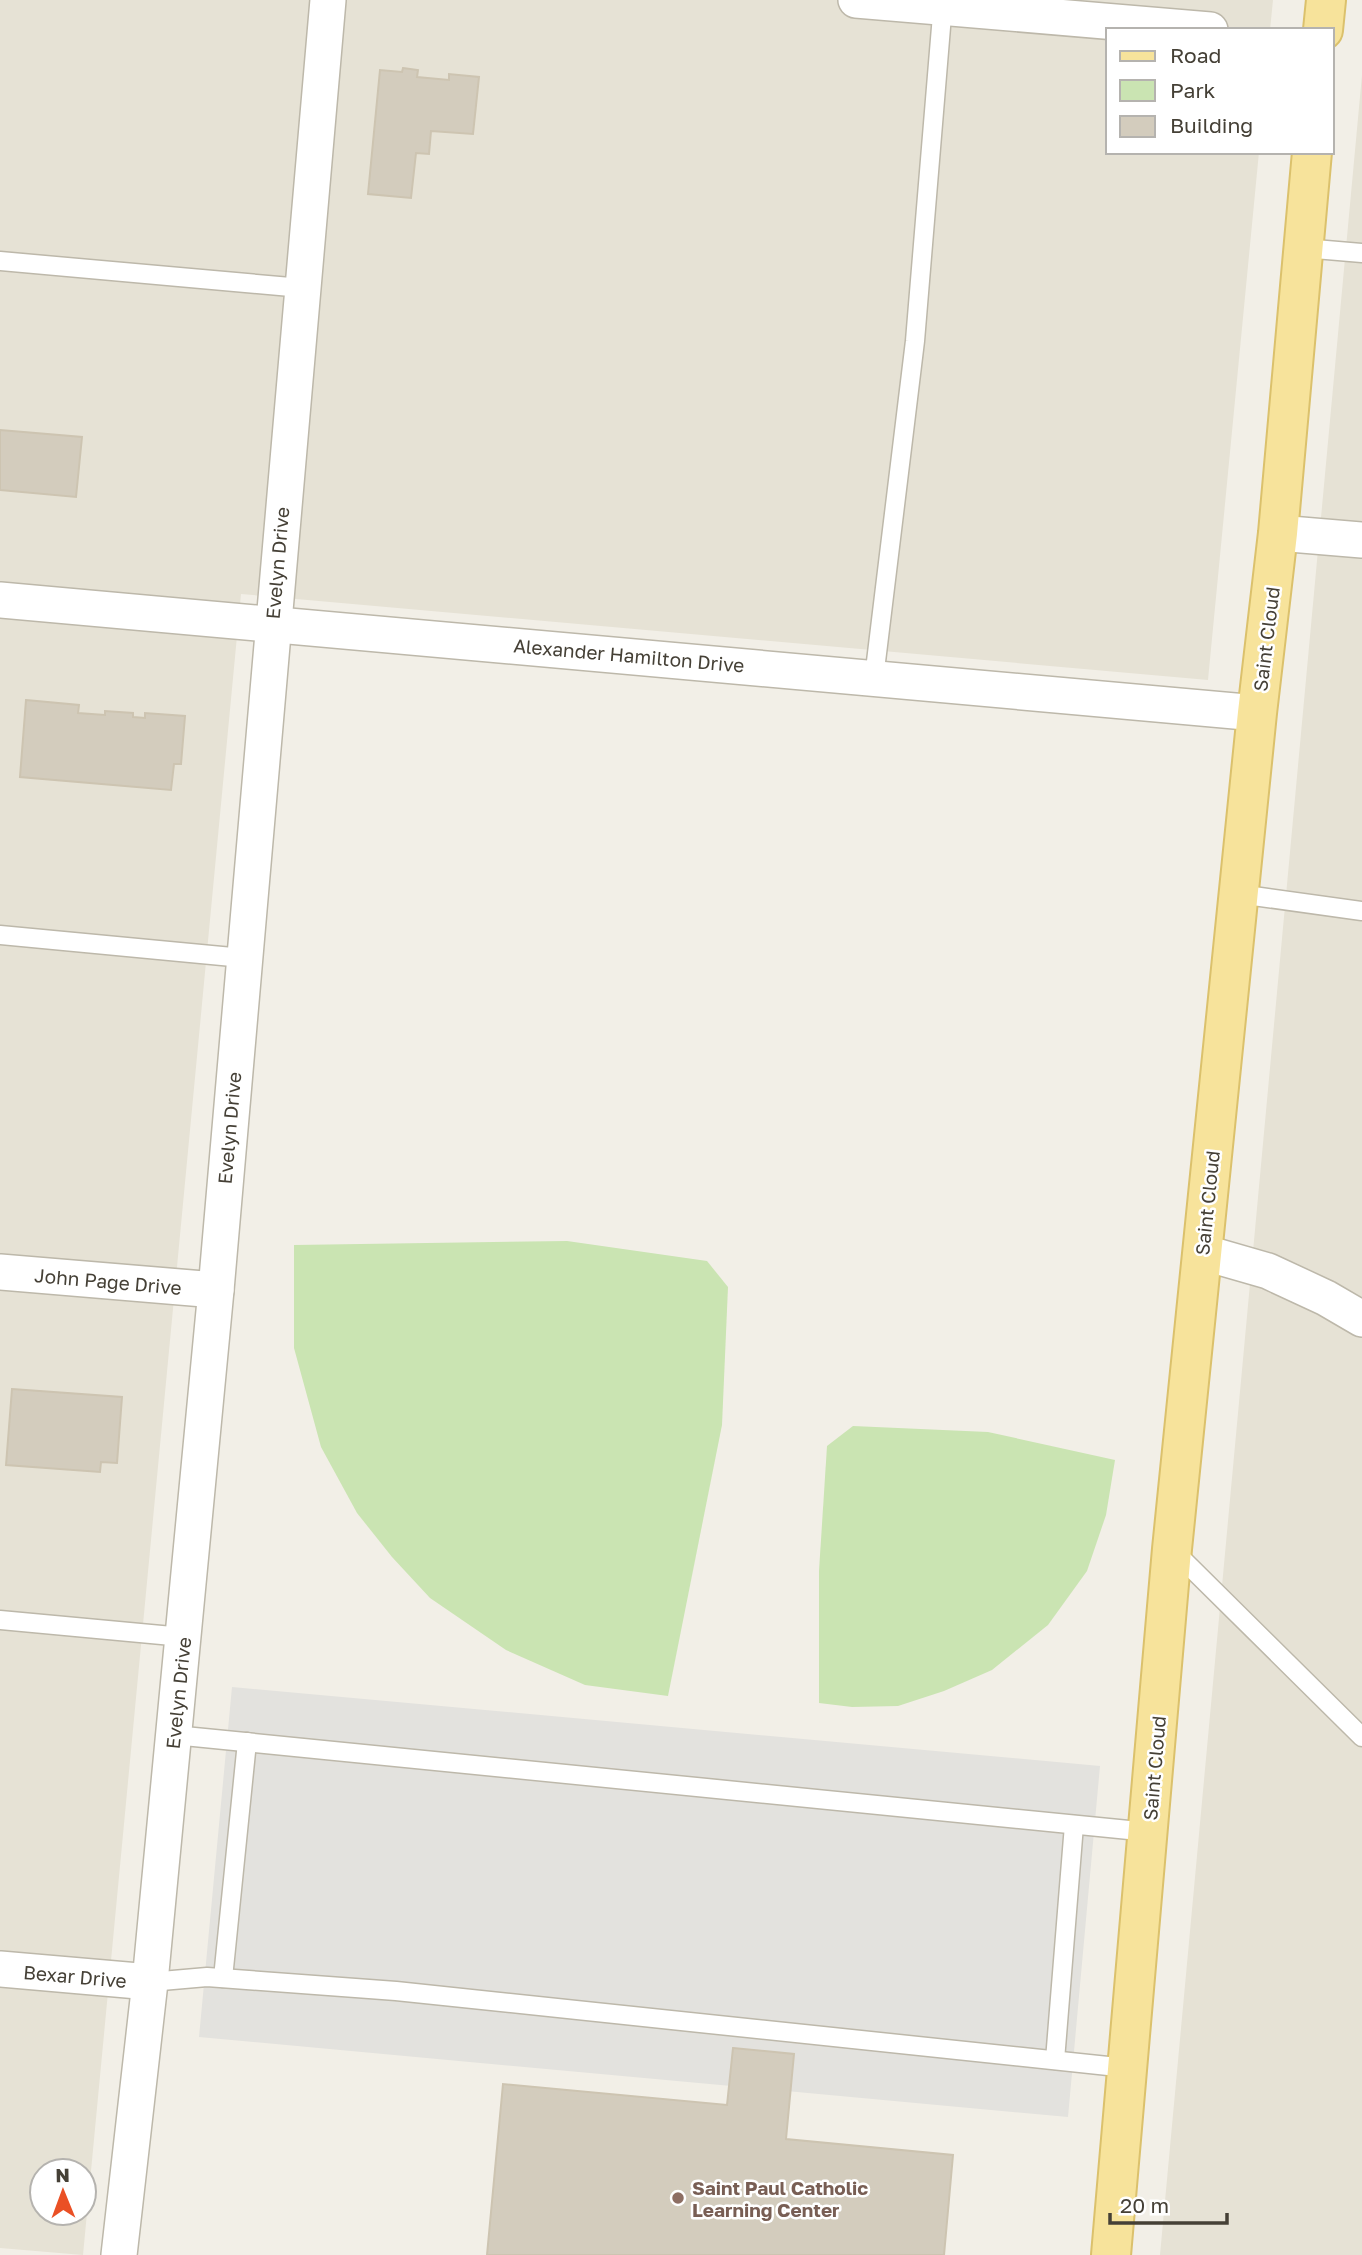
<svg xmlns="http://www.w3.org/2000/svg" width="1362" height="2255" font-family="'Golos Text',sans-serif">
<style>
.residential{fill:#e6e2d5;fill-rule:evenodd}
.green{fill:#cae4b2}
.parking{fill:#e3e2de}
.building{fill:#d3ccbd;stroke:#cdc4b1;stroke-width:2}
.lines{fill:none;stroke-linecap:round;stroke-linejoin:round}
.service-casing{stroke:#bdb8aa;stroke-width:21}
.minor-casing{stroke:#bdb8aa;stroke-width:38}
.primary-casing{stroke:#dbc16c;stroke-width:42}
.service{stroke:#fff;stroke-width:18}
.minor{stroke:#fff;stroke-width:35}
.primary{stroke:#f7e39b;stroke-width:38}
.education-dot{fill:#8d6e63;stroke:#fff;stroke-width:2.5}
.labels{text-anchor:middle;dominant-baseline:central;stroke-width:5;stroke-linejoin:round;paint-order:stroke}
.street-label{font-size:19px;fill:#454036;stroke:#fff}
.education-label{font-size:19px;font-weight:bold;fill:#785e54;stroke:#fff;text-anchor:start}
</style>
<rect width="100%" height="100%" fill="#f2efe7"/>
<!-- residential -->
<g class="residential">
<path d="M0,0H1273L1270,30H1108V152H1259L1208,680L241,594L83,2255L0,2248ZM42,2171H84V2213H42Z"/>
<polygon points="1362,75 1362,2255 1160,2255"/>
</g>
<!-- green -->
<g class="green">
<polygon points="567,1241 707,1261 728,1287 722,1425 668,1696 585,1685 506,1650 430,1598 392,1557 357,1513 321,1447 294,1348 294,1245"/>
<polygon points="853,1426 988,1432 1115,1460 1106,1515 1087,1571 1048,1625 992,1670 944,1691 898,1706 852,1707 819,1703 819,1571 827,1446"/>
</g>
<!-- parking -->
<polygon class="parking" points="232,1687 1100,1766 1068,2117 199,2037"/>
<!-- building -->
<g class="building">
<polygon points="403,68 418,70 417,77 449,80 449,74 479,77 473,134 431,131 429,154 416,153 411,198 368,194 380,70 402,72"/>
<polygon points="0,430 82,437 76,497 0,490"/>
<polygon points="26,700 79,705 78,713 105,715 105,711 133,713 133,717 145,718 145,713 185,716 181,764 174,764 171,790 20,777"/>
<polygon points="12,1389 122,1397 117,1463 101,1462 100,1472 6,1465"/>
<polygon points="733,2048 794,2054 786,2139 953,2155 944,2255 487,2255 503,2084 727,2105"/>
</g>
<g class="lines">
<!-- service casing -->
<g class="service-casing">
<g id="service">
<polyline points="1303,248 1362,253"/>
<polyline points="0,261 302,288"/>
<polyline points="874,678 915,341 943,3"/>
<polyline points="1239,894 1362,911"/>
<polyline points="0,935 243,958"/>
<polyline points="1173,1550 1362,1737"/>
<polyline points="0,1620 183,1637"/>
<polyline points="174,1735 1149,1832"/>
<polyline points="223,1978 247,1742"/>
<polyline points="150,1982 207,1977 396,1991 1127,2068"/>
<polyline points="1055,2060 1074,1825"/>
</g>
</g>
<!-- minor casing -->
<g class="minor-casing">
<g id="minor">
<polyline points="856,0 1210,30"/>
<polyline points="1278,533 1362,540"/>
<polyline points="0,600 1257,713"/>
<polyline points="1202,1252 1268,1271 1326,1298 1362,1319"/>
<polyline points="0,1272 216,1290"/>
<polyline points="0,1969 150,1982"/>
<polyline points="119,2255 150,1982 216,1290 328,0"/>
</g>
</g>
<!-- primary casing -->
<g class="primary-casing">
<g id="primary">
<polyline points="1323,30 1326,0"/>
<polyline points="1111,2255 1172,1549 1257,713 1278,533 1312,152"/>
</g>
</g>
<!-- service -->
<use href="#service" class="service"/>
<!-- minor -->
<use href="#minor" class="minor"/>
<!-- primary -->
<use href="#primary" class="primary"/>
</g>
<!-- markers -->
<circle class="education-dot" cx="678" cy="2198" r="7"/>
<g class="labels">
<!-- street labels -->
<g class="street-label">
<text transform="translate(277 563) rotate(-85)">Evelyn Drive</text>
<text transform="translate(1266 639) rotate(-83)">Saint Cloud</text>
<text transform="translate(629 655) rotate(5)">Alexander Hamilton Drive</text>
<text transform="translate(229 1128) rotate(-85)">Evelyn Drive</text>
<text transform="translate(1207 1203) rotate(-84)">Saint Cloud</text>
<text transform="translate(108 1281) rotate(5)">John Page Drive</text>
<text transform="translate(178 1693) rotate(-84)">Evelyn Drive</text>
<text transform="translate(1154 1768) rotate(-85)">Saint Cloud</text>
<text transform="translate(75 1976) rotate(5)">Bexar Drive</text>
</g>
<!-- education labels -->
<g class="education-label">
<text x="692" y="2187">Saint Paul Catholic<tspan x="692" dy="22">Learning Center</tspan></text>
</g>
</g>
<!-- legend -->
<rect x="1106" y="28" width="228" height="126" fill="#ffffff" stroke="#b5b3af" stroke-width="2"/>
<rect x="1120" y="51" width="35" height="10" fill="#f7e39b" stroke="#b5b3af" stroke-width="2"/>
<text x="1170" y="63" font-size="21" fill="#454036">Road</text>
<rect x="1120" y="80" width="35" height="21" fill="#cae4b2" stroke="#b5b3af" stroke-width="2"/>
<text x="1170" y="98" font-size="21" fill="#454036">Park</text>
<rect x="1120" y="116" width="35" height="21" fill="#d3ccbd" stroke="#b5b3af" stroke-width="2"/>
<text x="1170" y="133" font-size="21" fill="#454036">Building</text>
<!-- north arrow -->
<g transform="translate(63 2192) rotate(359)"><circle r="33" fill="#ffffff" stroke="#b5b3af" stroke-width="2"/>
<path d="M0-5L12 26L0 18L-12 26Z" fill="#ea5025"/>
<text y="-10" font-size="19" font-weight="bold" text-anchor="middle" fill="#454036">N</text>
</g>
<!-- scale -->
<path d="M1110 2213v10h117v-10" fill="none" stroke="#454036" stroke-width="3.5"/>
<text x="1120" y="2213" font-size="21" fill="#454036" stroke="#ffffff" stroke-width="5" paint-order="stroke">20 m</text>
</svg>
